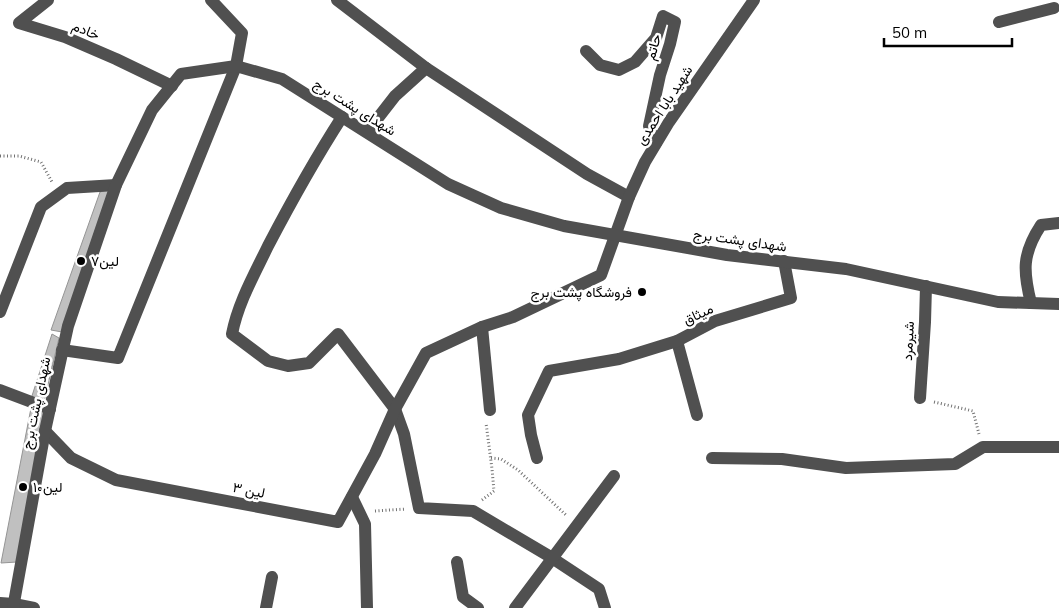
<svg xmlns="http://www.w3.org/2000/svg" width="1059" height="608" font-family="Mulish,Vazirmatn,sans-serif">
<style>
.building{fill:#c0c0c0;stroke:#949494}
.lines{fill:none;stroke-linecap:round;stroke-linejoin:round}
.path{stroke:#727272;stroke-width:3;stroke-dasharray:1 2.5;stroke-linecap:butt}
.minor{stroke:#505050;stroke-width:12}
.poi-dot{fill:#000;stroke:#fff;stroke-width:2}
.labels{text-anchor:middle;dominant-baseline:central;stroke-width:5;stroke-linejoin:round;paint-order:stroke}
.street-label{font-size:14px;fill:#000;stroke:#fff}
.poi-label{font-size:14px;fill:#000;stroke:#fff;text-anchor:start}
</style>
<rect width="100%" height="100%" fill="#fff"/>
<!-- building -->
<g class="building">
<polygon points="110,189 62,332 51,330 100,192"/>
<polygon points="52,334 59,338 43,406 30,402"/>
<polygon points="31,408 45,412 17,562 1,563"/>
</g>
<g class="lines">
<!-- path -->
<g class="path">
<polyline points="0,156 19,156 41,162 52,182"/>
<polyline points="934,402 973,411 979,434"/>
<polyline points="491,458 501,459 518,470 567,516"/>
<polyline points="482,500 494,491 492,469 486,423"/>
<polyline points="375,511 406,509"/>
</g>
<!-- minor -->
<g class="minor">
<polyline points="48,0 19,23 65,37 116,59 172,86"/>
<polyline points="337,0 426,68 587,174 629,197"/>
<polyline points="999,22 1054,8"/>
<polyline points="586,51 600,65 619,70 635,62 656,38 663,16 675,22 670,44 660,75 649,126 656,143"/>
<path d="M342,117C315,159 291,202 268,246C254,275 238,303 232,334L268,361L288,366L309,363L338,334L395,409L404,434L419,508L473,511L549,556L599,589L605,608"/>
<polyline points="367,132 395,96 426,68"/>
<path d="M1031,303C1023,271 1022,254 1041,225L1059,223"/>
<polyline points="0,312 41,207 67,188 116,185"/>
<polyline points="482,327 490,410"/>
<polyline points="677,341 697,415"/>
<polyline points="62,350 118,358 236,66 242,33 211,0"/>
<polyline points="0,390 50,409"/>
<polyline points="920,398 925,322 926,286"/>
<polyline points="45,431 71,458 116,480 338,522 375,454 395,409 426,353 482,327 513,317 601,275 629,197 645,162 669,122 754,0"/>
<polyline points="537,458 531,435 528,415 549,371 619,359 677,341 715,321 791,298 784,261"/>
<polyline points="712,458 782,459 846,468 955,464 983,447 1059,447"/>
<polyline points="352,497 365,524 367,608"/>
<polyline points="457,562 463,597 478,608"/>
<polyline points="0,603 14,604 34,608"/>
<polyline points="13,608 45,431 68,326 116,185 152,110 181,74 236,66 282,79 448,184 501,208 564,226 727,255 846,269 998,302 1059,304"/>
<polyline points="266,608 272,577"/>
<polyline points="515,608 614,476"/>
</g>
</g>
<!-- markers -->
<g class="poi-dot">
<circle cx="81" cy="261" r="5"/>
<circle cx="642" cy="292" r="5"/>
<circle cx="23" cy="487" r="5"/>
</g>
<g class="labels">
<!-- street labels -->
<g class="street-label">
<text transform="translate(86 30) rotate(22)">خادم</text>
<text transform="translate(653 47) rotate(-74)">حاتم</text>
<text transform="translate(664 105) rotate(-57)">شهید بابا احمدی</text>
<text transform="translate(355 107) rotate(32)">شهدای پشت برج</text>
<text transform="translate(740 240) rotate(8)">شهدای پشت برج</text>
<text transform="translate(698 314) rotate(-25)">میثاق</text>
<text transform="translate(908 341) rotate(-87)">شیرمرد</text>
<text transform="translate(36 403) rotate(-78)">شهدای پشت برج</text>
<text transform="translate(249 490) rotate(11)">لین ۳</text>
</g>
<!-- poi labels -->
<g class="poi-label">
<text x="91" y="261">لین۷</text>
<text x="632" y="292" text-anchor="end">فروشگاه پشت برج</text>
<text x="33" y="487">لین۱۰</text>
</g>
</g>
<!-- scale -->
<path d="M884 38v8h128v-8" fill="none" stroke="#000000" stroke-width="2.5"/>
<text x="892" y="38" font-size="15" fill="#000000" stroke="#ffffff" stroke-width="4" paint-order="stroke">50 m</text>
</svg>
